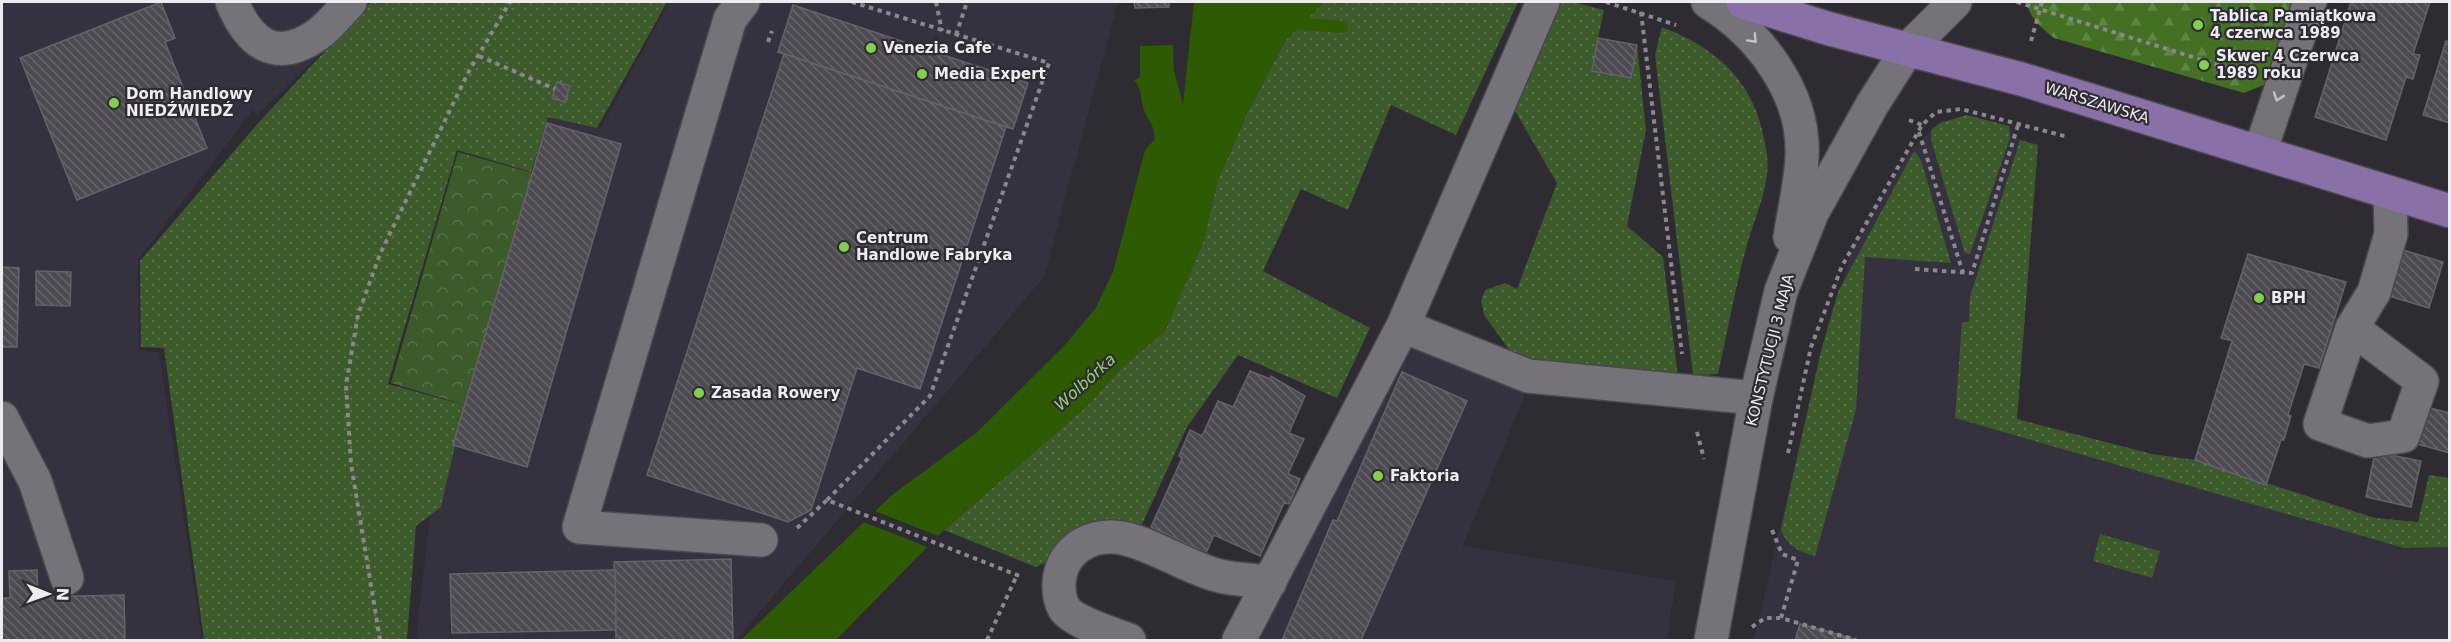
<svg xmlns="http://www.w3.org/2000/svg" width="2451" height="642" font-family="'DejaVu Sans',sans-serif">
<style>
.built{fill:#36313e}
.grass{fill:url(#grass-dots)}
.forest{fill:url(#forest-firs)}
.park{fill:url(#park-crowns)}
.water{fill:#2e5a04}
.pier{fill:#2e2b32}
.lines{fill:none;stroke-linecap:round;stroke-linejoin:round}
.stream{stroke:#2e5a04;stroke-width:12}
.building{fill:url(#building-back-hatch);stroke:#65626a;stroke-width:1.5}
.minor-casing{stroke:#4a474e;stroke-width:36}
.major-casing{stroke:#4a474e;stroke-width:36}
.path{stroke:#8a888e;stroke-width:4;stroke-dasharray:4.5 4.5;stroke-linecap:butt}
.minor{stroke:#75727a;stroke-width:33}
.major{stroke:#8970a7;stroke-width:33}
.oneway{stroke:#c4c1c7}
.poi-dot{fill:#83d04e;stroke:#2e2b32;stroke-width:2}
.labels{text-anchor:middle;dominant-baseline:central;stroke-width:4.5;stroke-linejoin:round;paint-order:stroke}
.poi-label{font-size:15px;font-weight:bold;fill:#eeecf1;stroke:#2e2b32;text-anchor:start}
.street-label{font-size:15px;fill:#eeecf1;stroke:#2e2b32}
.water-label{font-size:16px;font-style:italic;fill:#96d56e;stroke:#2e2b32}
</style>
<defs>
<pattern id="grass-dots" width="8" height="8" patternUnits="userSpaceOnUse" patternTransform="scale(1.5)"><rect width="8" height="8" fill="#3c5a2a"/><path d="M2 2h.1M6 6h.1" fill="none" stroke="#587249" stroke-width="1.8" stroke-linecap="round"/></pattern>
<pattern id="forest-firs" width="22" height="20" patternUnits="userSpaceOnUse" patternTransform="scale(1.5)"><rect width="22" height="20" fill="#437022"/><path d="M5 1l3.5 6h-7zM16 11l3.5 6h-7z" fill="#5e8543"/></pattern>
<pattern id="park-crowns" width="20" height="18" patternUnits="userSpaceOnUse" patternTransform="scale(1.5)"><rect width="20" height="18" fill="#3c5a2a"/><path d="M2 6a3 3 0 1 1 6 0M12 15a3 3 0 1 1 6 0" fill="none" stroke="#587249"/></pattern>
<pattern id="building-back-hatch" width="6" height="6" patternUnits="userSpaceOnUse" patternTransform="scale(1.5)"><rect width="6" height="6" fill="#4e4a52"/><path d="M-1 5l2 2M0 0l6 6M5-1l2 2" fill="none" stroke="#68646b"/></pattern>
</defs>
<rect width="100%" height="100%" fill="#2e2b32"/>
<!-- built -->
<g class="built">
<polygon points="2,2 374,2 257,116 253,110 138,260 139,351 159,352 202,640 2,640"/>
<polygon points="669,2 1118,2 1044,277 736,640 416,640 436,461 541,109 600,129"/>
<polygon points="1967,115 2009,126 2020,140 2038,145 2017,419 2152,454 2195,460 2375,518 2418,522 2429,475 2449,478 2449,640 1754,640 1821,351 1854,243 1911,149 1940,123"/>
<polygon points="1384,333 1527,390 1463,546 1676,581 1667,640 1245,640"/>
</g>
<!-- grass -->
<g class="grass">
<polygon points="371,2 667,2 597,128 548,117 531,172 457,150 388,384 464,405 441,507 416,526 407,640 204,640 164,348 141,347 140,261 259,122"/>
<polygon points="1324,2 1518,2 1456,135 1391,105 1348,210 1301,189 1263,271 1370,328 1337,398 1238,355 1187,427 1137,535 1057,557 1036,567 944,530 1088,405 1120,369 1165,331 1203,242 1217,182 1247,113 1285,41"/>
<polygon points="1560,2 1573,2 1604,10 1598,38 1637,45 1646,130 1627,226 1663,257 1678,377 1548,368 1513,355 1484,315 1481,301 1485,290 1505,283 1517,289 1557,183 1515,111"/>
<path d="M1662,27C1714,47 1751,78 1763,134C1766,147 1769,161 1767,175C1764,198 1755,218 1748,241C1736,284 1728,330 1718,374L1693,375L1655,55Z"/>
<polygon points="1967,115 2009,126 2010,138 1970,254 1965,253 1931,140 1931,130 1940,123"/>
<polygon points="2020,140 2038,145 2017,419 2152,454 2195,460 2375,518 2418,522 2429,475 2449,478 2449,547 2404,548 1955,418 1962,322 1969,322 1970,297"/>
<path d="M1914,151L1921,160L1951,263L1865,257L1856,410L1815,556C1798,551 1788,547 1781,530L1821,351L1838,292Z"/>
<polygon points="2100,534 2160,551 2152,578 2093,561"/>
</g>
<!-- forest -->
<path class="forest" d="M2026,2H2293L2266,84L2244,93L2054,38C2040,27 2031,19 2026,2Z"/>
<!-- park -->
<polygon class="park" points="458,152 532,173 465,405 391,383"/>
<!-- water -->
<path class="water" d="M1194,2H1324L1285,41L1247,113L1217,182L1203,242L1165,331L1120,369L1088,405L944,530L836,640H741L892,495L976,433L1063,347L1095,309L1113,272L1145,150L1155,139C1153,120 1147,121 1143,107C1140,96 1142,89 1134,80L1140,77V46L1173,45L1174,71L1183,104Z"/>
<!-- pier -->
<polygon class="pier" points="872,510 941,537 930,548 861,521"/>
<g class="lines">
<!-- stream -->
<polyline class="stream" points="1302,24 1342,27"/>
</g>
<!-- building -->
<g class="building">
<polygon points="161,2 175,38 165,42 207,148 77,200 20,58"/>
<polygon points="1134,2 1169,2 1169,7 1135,8"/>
<polygon points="2351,2 2430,2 2413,54 2420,55 2413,79 2406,77 2386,140 2315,117"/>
<polygon points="793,5 1028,83 1013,129 778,52"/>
<polygon points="1598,38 1637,45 1631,78 1592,71"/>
<polygon points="2446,41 2450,42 2450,123 2423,115"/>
<polygon points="784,54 1006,127 920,389 857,368 811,510 788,522 647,475"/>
<polygon points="557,82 570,86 565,102 552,98"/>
<polygon points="547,123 621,144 527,467 453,445"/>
<polygon points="2403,250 2443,262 2429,308 2389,296"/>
<polygon points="2248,254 2346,282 2319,368 2304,364 2288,415 2291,416 2287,429 2284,440 2281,440 2266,485 2195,460 2232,341 2221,338"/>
<polygon points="2,267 19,268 17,347 2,347"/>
<polygon points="36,271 71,272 70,306 36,305"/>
<polygon points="1250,371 1270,379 1271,376 1305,396 1289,433 1304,439 1288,474 1300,479 1289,504 1284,503 1260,556 1214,535 1206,553 1151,527 1182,458 1179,456 1190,430 1202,436 1218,401 1233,407"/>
<polygon points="1402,372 1467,401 1361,640 1282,640 1333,520 1337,521"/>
<polygon points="2426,407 2450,413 2450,453 2417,444"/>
<polygon points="2375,452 2421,461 2411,507 2366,497"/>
<polygon points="731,559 733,640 616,640 614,562"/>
<polygon points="37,570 38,597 124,595 125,640 2,640 2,598 10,598 9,571"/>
<polygon points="615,570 616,630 452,633 450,574"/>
<polygon points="1800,624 1858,640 1795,640"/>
</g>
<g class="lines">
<!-- minor casing -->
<g class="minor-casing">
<g id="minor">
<path d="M232,2C249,43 275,64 317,35C329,27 340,12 350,2"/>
<polyline points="743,2 730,19 579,527 761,540"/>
<path d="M1708,2C1759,33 1805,93 1802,156C1801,183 1794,211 1790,237"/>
<polyline points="2260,152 2310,2"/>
<polyline points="1403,326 1528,376 1756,398"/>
<polyline points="2352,328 2422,381 2403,436 2368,441 2320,424 2352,328 2374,292 2391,234 2390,193"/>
<polyline points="2,418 35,481 67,578"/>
<path d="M1129,640C1113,634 1073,622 1064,608C1060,601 1059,594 1059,586C1059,552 1089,532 1122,538C1156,545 1187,568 1220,576C1236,580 1254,580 1270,582"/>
<polyline points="1239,640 1403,326 1543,2"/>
<polyline points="1711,640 1756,398 1781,291 1812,213 1872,105 1907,50 1955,2"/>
</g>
</g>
<!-- major casing -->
<g class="major-casing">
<polyline id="major" points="1743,2 1830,29 2021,79 2450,211"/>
</g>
<!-- path -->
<g class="path">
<polyline points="936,2 942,31"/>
<polyline points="1606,2 1676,25"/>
<polyline points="2017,2 2247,74"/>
<polyline points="1641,12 1682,354"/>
<polyline points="956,35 967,2"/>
<polyline points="2031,41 2042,2"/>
<polyline points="768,42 772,31"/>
<polyline points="479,56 555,89"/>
<polyline points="1909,120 1922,125"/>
<polyline points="1919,132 1963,273"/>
<polyline points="1915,269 1972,273 2019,122"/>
<polyline points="1697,432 1704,459"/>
<polyline points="1788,453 1811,347 1842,266 1922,125 1936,112 1961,109 2068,137"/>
<polyline points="827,500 930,396 1049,63 852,2"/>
<polyline points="797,528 827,500 1022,577"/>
<polyline points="1772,530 1782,554 1798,560 1781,618 1856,640"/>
<polyline points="1752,627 1765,618 1780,618"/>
<polyline points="380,640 351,464 346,385 358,315 380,254 469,71 510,2"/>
<polyline points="987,640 1017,575"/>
</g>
<!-- minor -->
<use href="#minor" class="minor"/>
<!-- major -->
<use href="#major" class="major"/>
</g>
<!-- one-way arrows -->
<defs><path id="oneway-chevron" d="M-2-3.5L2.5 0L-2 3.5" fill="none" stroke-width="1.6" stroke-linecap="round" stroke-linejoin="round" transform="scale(1.5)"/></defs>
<g class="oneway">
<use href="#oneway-chevron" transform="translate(1753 39) rotate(47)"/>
<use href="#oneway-chevron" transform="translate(2278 97) rotate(109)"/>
</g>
<!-- markers -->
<g class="poi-dot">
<circle cx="2198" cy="25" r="6"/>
<circle cx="871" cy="48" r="6"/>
<circle cx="2204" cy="65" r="6"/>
<circle cx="922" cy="74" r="6"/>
<circle cx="114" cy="103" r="6"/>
<circle cx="844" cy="247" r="6"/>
<circle cx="2259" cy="298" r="6"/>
<circle cx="699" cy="393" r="6"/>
<circle cx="1378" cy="476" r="6"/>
</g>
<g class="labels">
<!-- poi labels -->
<g class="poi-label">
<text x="2210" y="16">Tablica Pamiątkowa<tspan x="2210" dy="17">4 czerwca 1989</tspan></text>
<text x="883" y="48">Venezia Cafe</text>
<text x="2216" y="56">Skwer 4 Czerwca<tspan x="2216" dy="17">1989 roku</tspan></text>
<text x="934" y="74">Media Expert</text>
<text x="126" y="94">Dom Handlowy<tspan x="126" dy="17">NIEDŹWIEDŹ</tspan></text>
<text x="856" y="238">Centrum<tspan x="856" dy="17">Handlowe Fabryka</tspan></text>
<text x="2271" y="298">BPH</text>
<text x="711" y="393">Zasada Rowery</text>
<text x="1390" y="476">Faktoria</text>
</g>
<!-- street labels -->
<g class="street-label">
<text transform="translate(2097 103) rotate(17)">WARSZAWSKA</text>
<text transform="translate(1770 350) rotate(-76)">KONSTYTUCJI 3 MAJA</text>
</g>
<!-- water labels -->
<g class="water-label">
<text transform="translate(1085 382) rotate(-42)">Wolbórka</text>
</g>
</g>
<!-- border -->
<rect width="2451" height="642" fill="none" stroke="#eeecf1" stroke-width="6"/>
<!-- north arrow -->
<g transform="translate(48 594) rotate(91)" stroke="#2e2b32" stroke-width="4.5" paint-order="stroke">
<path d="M0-4.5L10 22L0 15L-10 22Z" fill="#eeecf1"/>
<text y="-9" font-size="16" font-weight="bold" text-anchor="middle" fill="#eeecf1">N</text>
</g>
</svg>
